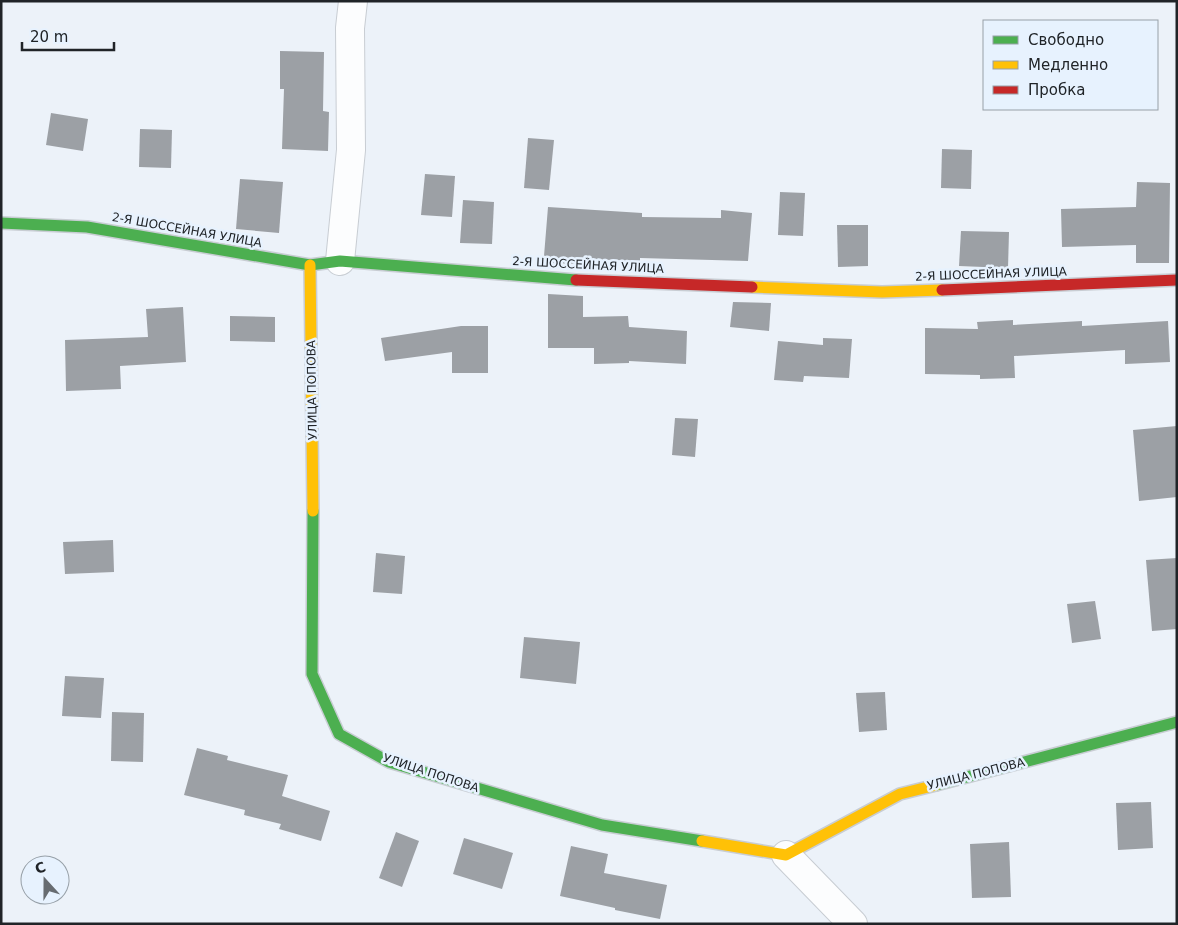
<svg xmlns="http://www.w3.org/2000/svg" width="1178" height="925" font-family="'DejaVu Sans',sans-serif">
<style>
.building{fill:#9ca0a5}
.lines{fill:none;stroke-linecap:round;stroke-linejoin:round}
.street-casing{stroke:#c8cdd3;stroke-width:30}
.fast-casing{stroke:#c8cdd3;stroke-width:14}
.slow-casing{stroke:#c8cdd3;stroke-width:14}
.jam-casing{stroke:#c8cdd3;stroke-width:14}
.street{stroke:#fcfdfe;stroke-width:28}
.fast{stroke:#4caf50;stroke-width:11}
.slow{stroke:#ffc107;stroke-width:11}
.jam{stroke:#c62828;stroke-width:11}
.labels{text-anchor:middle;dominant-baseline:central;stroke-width:5;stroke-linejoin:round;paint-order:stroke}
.street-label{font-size:12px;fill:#202428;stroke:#e7f2fe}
</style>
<rect width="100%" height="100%" fill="#ecf2f9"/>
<!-- building -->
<g class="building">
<polygon points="280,51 324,52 323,111 329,112 328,151 282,149 284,89 280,89"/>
<polygon points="51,113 88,119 83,151 46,145"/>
<polygon points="140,129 172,130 171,168 139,167"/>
<polygon points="528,138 554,140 549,190 524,188"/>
<polygon points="942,149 972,150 971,189 941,188"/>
<polygon points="425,174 455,176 452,217 421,215"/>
<polygon points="240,179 283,182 279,233 236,229"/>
<polygon points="1137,182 1170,183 1169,263 1136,263 1136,245 1062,247 1061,209 1136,207"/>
<polygon points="780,192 805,193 803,236 778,235"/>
<polygon points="463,200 494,202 492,244 460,243"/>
<polygon points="548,207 642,213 642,217 721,218 721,210 752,213 748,261 640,258 640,261 584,259 584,264 549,263 549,257 544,256"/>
<polygon points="837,225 868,225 868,266 838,267"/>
<polygon points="961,231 1009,232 1008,268 959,266"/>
<polygon points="548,294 583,296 583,317 628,316 629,327 687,331 686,364 629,361 629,363 594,364 594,348 548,348"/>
<polygon points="733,302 771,303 769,331 730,327"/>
<polygon points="183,307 186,362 120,366 121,389 66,391 65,340 148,337 146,309"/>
<polygon points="230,316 275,317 275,342 230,341"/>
<polygon points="1013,320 1013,325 1082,321 1082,326 1168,321 1170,362 1125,364 1125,350 1014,356 1015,378 980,379 980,375 925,374 925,328 978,329 977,322"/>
<polygon points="461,326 488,326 488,373 452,373 452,352 385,361 381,338"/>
<polygon points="823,338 852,339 849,378 804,376 803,382 774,380 778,341 823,345"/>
<polygon points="675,418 698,419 695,457 672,455"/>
<polygon points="1177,426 1177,497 1139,501 1133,430"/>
<polygon points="113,540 114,572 65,574 63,542"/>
<polygon points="376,553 405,556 402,594 373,592"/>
<polygon points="1177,558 1177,629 1152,631 1146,560"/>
<polygon points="1095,601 1101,639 1072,643 1067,604"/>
<polygon points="524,637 580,642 576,684 520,678"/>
<polygon points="65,676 104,678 101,718 62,716"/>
<polygon points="885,692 887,730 859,732 856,693"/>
<polygon points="112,712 144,713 143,762 111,761"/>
<polygon points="197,748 228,756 227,760 288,775 282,796 330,811 321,841 279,829 281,824 244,815 245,810 184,795"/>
<polygon points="1151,802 1153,848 1118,850 1116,803"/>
<polygon points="396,832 419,841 402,887 379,878"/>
<polygon points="464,838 513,853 502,889 453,874"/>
<polygon points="1009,842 1011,897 972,898 970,844"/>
<polygon points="571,846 608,854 604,873 667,885 660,919 615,910 615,908 560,896"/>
</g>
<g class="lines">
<!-- street casing -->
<g class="street-casing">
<g id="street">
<polyline points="340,261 351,150 350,28 353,1"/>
<polyline points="786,855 853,924"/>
</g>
</g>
<!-- fast casing -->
<g class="fast-casing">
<g id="fast">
<polyline points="1,223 87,227 310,265 340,261 576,280"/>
<polyline points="313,511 312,674 339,734 389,762 602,825 702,841"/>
<polyline points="936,785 1177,722"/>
</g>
</g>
<!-- slow casing -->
<g class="slow-casing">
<g id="slow">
<polyline points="310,265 313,511"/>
<polyline points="752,287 882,292 942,290"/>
<polyline points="702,841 786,855 900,794 936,785"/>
</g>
</g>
<!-- jam casing -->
<g class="jam-casing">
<g id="jam">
<polyline points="576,280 752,287"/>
<polyline points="942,290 1177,280"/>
</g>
</g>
<!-- street -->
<use href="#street" class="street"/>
<!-- fast -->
<use href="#fast" class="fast"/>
<!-- slow -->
<use href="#slow" class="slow"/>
<!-- jam -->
<use href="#jam" class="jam"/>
</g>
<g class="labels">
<!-- street labels -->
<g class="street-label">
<text transform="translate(187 230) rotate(10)">2-Я ШОССЕЙНАЯ УЛИЦА</text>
<text transform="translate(588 265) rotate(3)">2-Я ШОССЕЙНАЯ УЛИЦА</text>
<text transform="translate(991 274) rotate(-2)">2-Я ШОССЕЙНАЯ УЛИЦА</text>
<text transform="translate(312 390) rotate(-91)">УЛИЦА ПОПОВА</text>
<text transform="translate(431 773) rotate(18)">УЛИЦА ПОПОВА</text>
<text transform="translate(976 774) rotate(-14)">УЛИЦА ПОПОВА</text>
</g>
</g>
<!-- border -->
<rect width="1178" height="925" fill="none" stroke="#202428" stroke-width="5"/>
<!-- legend -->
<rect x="983" y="20" width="175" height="90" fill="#e7f2fe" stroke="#97a0a8"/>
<rect x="993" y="36" width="25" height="8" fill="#4caf50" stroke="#97a0a8"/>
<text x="1028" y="45" font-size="15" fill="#202428">Свободно</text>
<rect x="993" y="61" width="25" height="8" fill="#ffc107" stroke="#97a0a8"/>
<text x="1028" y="70" font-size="15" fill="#202428">Медленно</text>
<rect x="993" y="86" width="25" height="8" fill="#c62828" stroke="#97a0a8"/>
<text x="1028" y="95" font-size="15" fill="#202428">Пробка</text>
<!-- north arrow -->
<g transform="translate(45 880) rotate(339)"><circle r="24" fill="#e7f2fe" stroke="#97a0a8"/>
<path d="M0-4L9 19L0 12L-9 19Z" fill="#676c71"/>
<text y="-8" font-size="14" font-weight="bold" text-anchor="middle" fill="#202428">С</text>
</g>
<!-- scale -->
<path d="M22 42v8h92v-8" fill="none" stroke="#202428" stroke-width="2.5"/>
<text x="30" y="42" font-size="15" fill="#202428" stroke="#e7f2fe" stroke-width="4" paint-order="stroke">20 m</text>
</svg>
